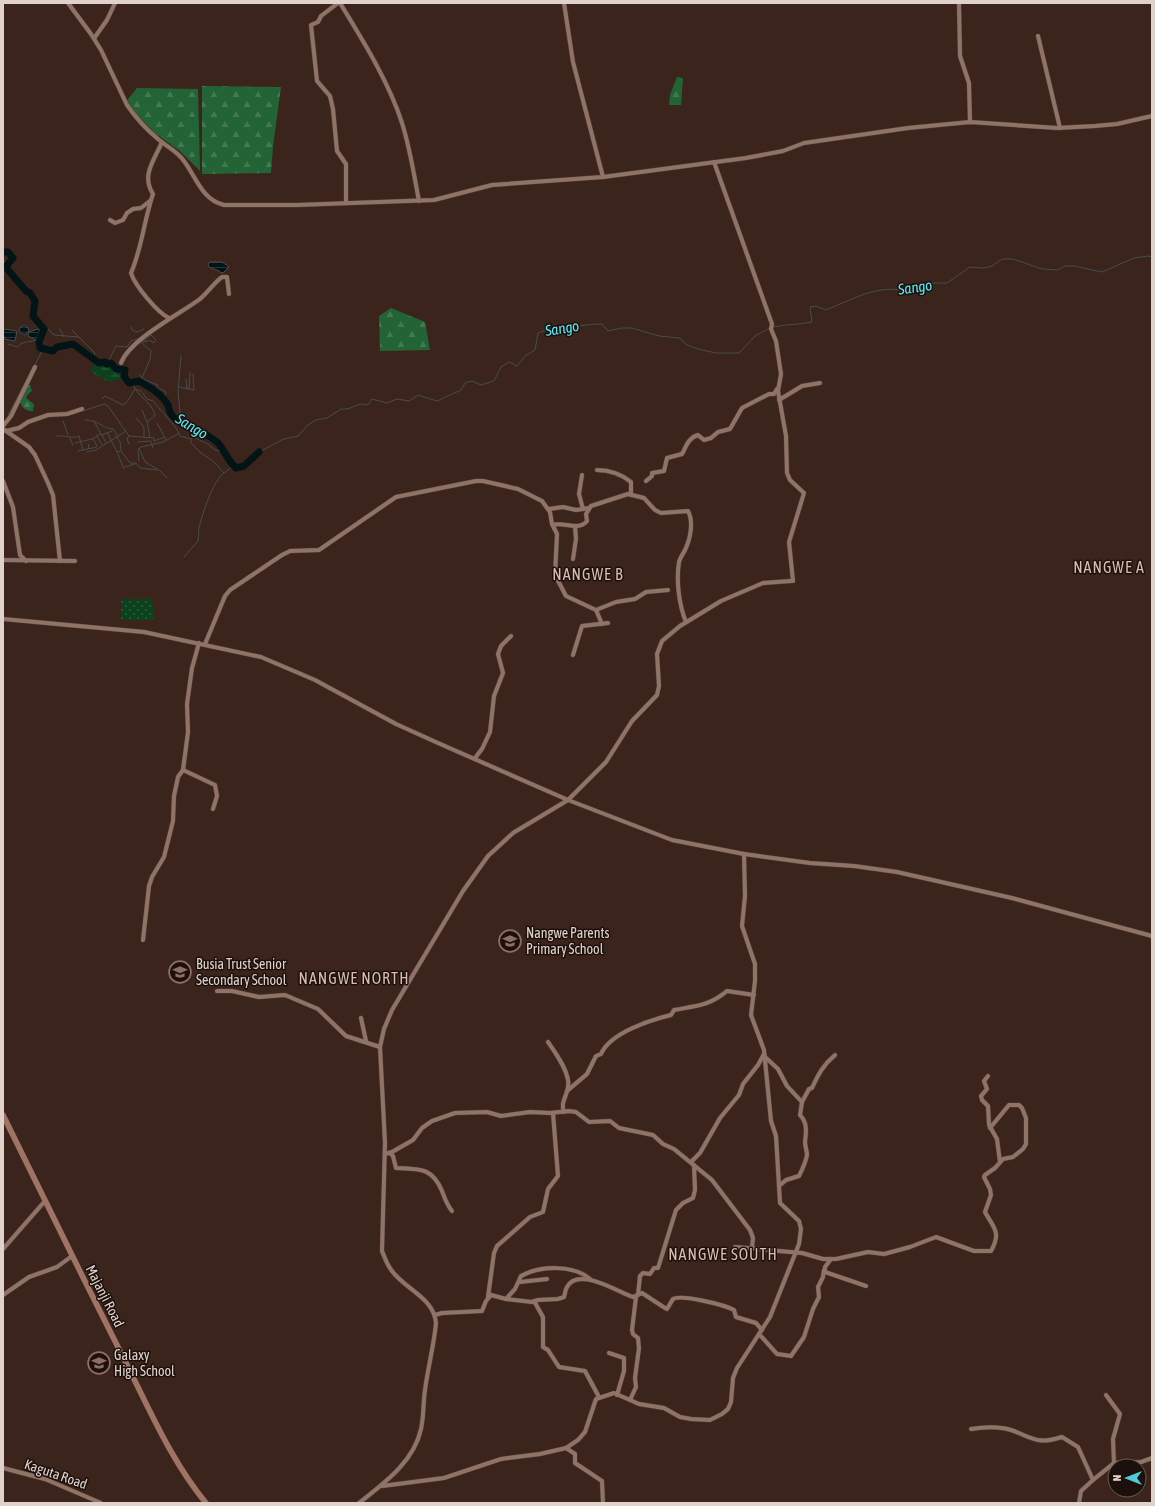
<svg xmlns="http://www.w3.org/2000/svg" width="1155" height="1506" font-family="'Asap Condensed',sans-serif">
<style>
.grass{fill:url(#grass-dots)}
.forest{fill:url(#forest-firs)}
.wetland{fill:url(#wetland-marsh)}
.water{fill:url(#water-rules);stroke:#464d4c}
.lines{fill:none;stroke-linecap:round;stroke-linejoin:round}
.stream{stroke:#464d4c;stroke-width:1}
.river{stroke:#031416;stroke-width:7}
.street-casing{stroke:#544038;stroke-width:5}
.secondary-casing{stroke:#544038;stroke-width:6}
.street{stroke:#8f7367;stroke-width:4}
.secondary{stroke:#a07365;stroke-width:5.5}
.labels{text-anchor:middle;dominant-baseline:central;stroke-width:3;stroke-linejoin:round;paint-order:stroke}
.poi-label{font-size:14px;fill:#e1d1cb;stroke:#1b100c;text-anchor:start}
.street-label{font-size:14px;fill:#e1d1cb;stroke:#1b100c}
.water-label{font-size:15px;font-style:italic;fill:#59ecf7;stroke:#1b100c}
.quarter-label{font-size:16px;letter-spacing:1px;fill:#dabbaf;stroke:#1b100c}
</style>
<defs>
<pattern id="grass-dots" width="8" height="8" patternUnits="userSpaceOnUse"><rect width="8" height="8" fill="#0c411e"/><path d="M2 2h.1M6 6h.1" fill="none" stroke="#2f5b3d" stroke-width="1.8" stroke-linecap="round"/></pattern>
<pattern id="forest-firs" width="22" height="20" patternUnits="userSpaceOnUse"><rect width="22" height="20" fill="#236436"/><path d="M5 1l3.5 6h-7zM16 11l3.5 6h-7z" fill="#437952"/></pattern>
<pattern id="wetland-marsh" width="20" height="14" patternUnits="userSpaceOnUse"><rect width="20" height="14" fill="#0c411e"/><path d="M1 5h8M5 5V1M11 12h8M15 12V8" fill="none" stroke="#2f5b3d"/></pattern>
<pattern id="water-rules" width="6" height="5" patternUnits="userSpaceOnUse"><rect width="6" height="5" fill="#031416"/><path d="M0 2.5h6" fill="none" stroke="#273537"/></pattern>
</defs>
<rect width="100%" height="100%" fill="#3b241b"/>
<!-- grass -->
<polygon class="grass" points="121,599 152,599 154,620 121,620"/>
<!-- forest -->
<g class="forest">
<polygon points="677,77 683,78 681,105 669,105 670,95"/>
<polygon points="202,86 281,87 273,146 271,173 202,174"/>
<polygon points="137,88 198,89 200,171 181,152 155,133 125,103"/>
<polygon points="391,308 425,322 430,350 380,351 379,316"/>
<path d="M27,385H30L32,391L28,394L26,398L34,404L33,411C24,412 20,404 18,398Z"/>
</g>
<!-- wetland -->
<polygon class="wetland" points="95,363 103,364 123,373 122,379 108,382 91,372 92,367"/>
<!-- water -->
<g class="water">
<polygon points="210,262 222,262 229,267 223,273 221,273 219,271 209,267 208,264"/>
<circle cx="24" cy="330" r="4.5"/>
<polygon points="4,329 17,331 15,341 5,339 3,335"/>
<polygon points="38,329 40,331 36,340 28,336 29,332"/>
</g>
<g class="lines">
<!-- stream -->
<g class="stream">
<polyline points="3,259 7,266"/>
<polyline points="131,327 132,330 137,332 144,329"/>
<path d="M773,327C786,324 799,325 812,322L810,307L816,306L826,310C851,300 878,284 904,291L908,287L931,283H947L970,267L983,268L992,266L1002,259H1013L1042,269L1058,270L1065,266H1074L1102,272L1134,258L1148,256L1152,257"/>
<polyline points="48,329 54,335 78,337"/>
<polyline points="60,329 64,337"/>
<polyline points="72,330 95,353 92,358"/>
<path d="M8,344L17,347C25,338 33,346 42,335"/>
<polyline points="181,356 178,391 181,422"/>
<polyline points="111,363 110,358 116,346 127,347 131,341 141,338"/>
<polyline points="35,365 43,349"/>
<polyline points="139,375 145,380 158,385 155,392"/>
<polyline points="142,378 150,359 151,351 142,343 151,335 156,340 154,343 149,340 147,342 144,341"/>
<polyline points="186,379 187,389"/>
<polyline points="133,383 135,389 141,391 147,399 153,401 177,429 180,436 191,439 203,432"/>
<polyline points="179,387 194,390 193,374"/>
<polyline points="159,388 166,392 163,399"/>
<polyline points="189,389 190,373"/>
<path d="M136,390C142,399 153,404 155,416L147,422L150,437"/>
<polyline points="102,399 105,396 123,405 127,402 135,389"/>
<polyline points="142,410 147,422"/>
<polyline points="83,411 104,404 108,406 129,436 154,438 154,441 165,437 166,440"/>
<polyline points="8,415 24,385"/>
<polyline points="136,418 144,427 144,437"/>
<path d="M85,420C100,420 100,428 113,429L117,435"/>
<polyline points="63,421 68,435"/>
<polyline points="94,421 101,434"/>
<polyline points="3,422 5,420"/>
<polyline points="157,423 164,436"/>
<polyline points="107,432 117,452"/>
<path d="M57,436C65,435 72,439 79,436L83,450"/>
<polyline points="97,436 102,445"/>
<polyline points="116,436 120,442 121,451 130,463 136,463 140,468 157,470"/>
<polyline points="70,438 73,445"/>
<polyline points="195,438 208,444 215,450 223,452"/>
<polyline points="93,439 97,446"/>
<polyline points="191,440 191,443 201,453 213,461 224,473 233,466"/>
<polyline points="138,442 151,441 153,448"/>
<polyline points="75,443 92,439 100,434 102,435"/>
<polyline points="106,443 102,435 112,431"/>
<polyline points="129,444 127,439 129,436"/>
<polyline points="139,448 145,462 159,470 167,478"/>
<polyline points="88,449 89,444"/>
<polyline points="78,451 97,447"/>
<polyline points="120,451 117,452 124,469"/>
<polyline points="87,452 96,450 126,431"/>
<path d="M259,452L284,439L298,436L308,425L316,420L327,418L341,409C351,411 358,401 368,405L372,399L387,403L397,399L409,401L418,395L437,401L461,390L465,383L472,381L481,385L494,381L501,367L509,362L517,366L525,356L535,350L538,333L554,327L559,332C569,326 590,324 602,324L608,331L622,328H632L659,336L679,338L687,345L698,349L716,353H739L755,336L770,328"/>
<polyline points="139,461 138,450 141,447 163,442 178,434"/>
<polyline points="125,467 135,464"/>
<path d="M184,557L198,541C199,537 198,532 199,528C202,515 213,480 224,473"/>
</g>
<!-- river -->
<path class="river" d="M3,252H8L13,258L7,265L8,270L26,291L30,293L35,301L33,316L44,329L39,342L40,348L53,351L57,347L73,344L99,363L105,362L106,364L111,363L116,369L125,370L124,376L129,383L139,381C149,387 162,394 168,405C169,407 169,411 171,414C182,429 205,430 218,443C225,451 228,461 236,468L244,466L259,452"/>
<!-- street casing -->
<g class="street-casing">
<g id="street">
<path d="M68,3L91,34L101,50L127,105C136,118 146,129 158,139C167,147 177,151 184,161C196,177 202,200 224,205H297L434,200L492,185L603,177L746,158L783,151L804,143L908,128L970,122L1057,128L1095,126L1117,124L1152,116"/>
<polyline points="338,3 321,16 318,22 311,25 317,81 330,96 333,109 337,151 346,164 346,202"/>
<path d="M340,3C362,39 389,82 402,123C410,148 414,175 419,201"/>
<polyline points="564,3 573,62 603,177"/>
<polyline points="959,3 960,56 969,83 970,122"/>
<polyline points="1038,36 1060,128"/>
<polyline points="95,37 107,20 115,3"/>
<path d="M162,142C154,161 141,175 153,194C144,220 142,248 131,273C135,286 158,313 169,318"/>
<polyline points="714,162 772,324 771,329 776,341 781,374 778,391 786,436 787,473 790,480 804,493 789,542 793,581"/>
<polyline points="110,220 115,223 123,220 127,213 133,209 141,208 150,201"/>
<path d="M121,363C130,339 180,314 200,299C208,292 214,283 222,277H227L229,294"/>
<polyline points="779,400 802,386 820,383"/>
<polyline points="3,426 11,416 35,367"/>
<polyline points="3,429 6,431 19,428 28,422 48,415 67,414 82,409"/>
<polyline points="6,431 29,447 35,455 48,483 53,495 60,561"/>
<path d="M597,470C610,470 621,474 631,482V495"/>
<polyline points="582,475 579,494 583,509"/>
<polyline points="3,481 13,507 20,555 26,561"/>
<path d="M646,481L652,476V473L664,471L667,458L682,454C686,447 688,438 698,435L704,440L711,438L718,432L730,429L742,408L769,394H774L777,389"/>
<polyline points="549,509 563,507 576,510 589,508"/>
<path d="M553,525C563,521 578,532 587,521L586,514L591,506L628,494L644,498L655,510L661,513L688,511C694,522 690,540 685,550C683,554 680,558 679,562C676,581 679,605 686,622"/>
<polyline points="573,559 576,539 575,526"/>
<polyline points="3,560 75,561"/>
<polyline points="596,610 616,602 635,599 646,592 668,590"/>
<polyline points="3,619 144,632 261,657 315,680 396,724 438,743 568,800 672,840 744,854 810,863 854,866 897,872 1012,898 1152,936"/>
<polyline points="205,644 225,596 230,590 282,555 290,551 319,550 396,497 476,481 483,481 518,489 542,501 550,512 552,524 557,534 555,575 566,596 596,610 602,624"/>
<polyline points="573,655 582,626 608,623"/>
<polyline points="475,758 482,749 490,732 494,696 503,673 498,654 501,646 511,636"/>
<polyline points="183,770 215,785 217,796 213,809"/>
<polyline points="143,940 149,886 152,877 164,857 173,821 174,796 178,777 183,770 188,732 187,704 192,668 199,643"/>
<polyline points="217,991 232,991 259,997 285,995 318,1009 346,1036 380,1047"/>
<polyline points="361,1018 366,1041"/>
<path d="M548,1042C555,1052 571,1074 568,1087C567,1096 560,1103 564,1112"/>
<polyline points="764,1056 778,1069 787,1086 802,1102"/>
<polyline points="988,1076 984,1081 987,1089 981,1096 982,1100 988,1106 989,1125 997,1139 1000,1162"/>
<path d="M567,1091L587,1074L596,1056L601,1054C610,1033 650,1020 671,1015L674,1010C696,1006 709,1006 727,991L754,995"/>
<path d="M390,1153L393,1156L396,1168C419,1169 432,1167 442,1191C445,1199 447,1205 452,1211"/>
<polyline points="385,1154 392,1152 413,1140 422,1128 432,1121 455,1113 487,1112 501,1116 530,1112 550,1113 569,1111 576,1112 589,1122 610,1121 619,1128 653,1135 663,1144 674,1149 712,1180 750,1230 753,1238 752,1248"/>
<polyline points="691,1162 700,1153 720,1118 739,1095 743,1084 758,1065 764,1054"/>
<path d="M779,1186L786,1180L799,1176C802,1170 806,1161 807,1155C807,1151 805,1146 805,1142C806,1133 808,1123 800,1115L802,1102L809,1089L812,1088C818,1075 823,1065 835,1055"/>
<path d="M735,1247L802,1253L823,1259H836L868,1252L884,1254L910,1247L936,1237L974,1251H991C1002,1232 993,1227 985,1212L991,1195L990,1189L984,1177L985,1175L995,1168L1003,1159L1013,1157L1023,1149L1026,1144V1118L1022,1108L1019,1105H1009L990,1128"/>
<polyline points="3,1249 45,1201"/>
<polyline points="831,1259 825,1267 825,1272 866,1286"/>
<polyline points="520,1282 547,1279"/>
<polyline points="3,1295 29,1277 57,1267 72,1256"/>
<polyline points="638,1295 640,1276 643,1273 650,1274 654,1268 658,1268 676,1210 683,1203 693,1198 695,1190 694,1165"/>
<polyline points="488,1297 494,1253 497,1246 530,1217 543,1212 548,1189 558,1176 553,1113"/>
<path d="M506,1299L515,1289L521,1276C541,1265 574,1265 590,1279"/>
<polyline points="534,1301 543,1317 543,1347 548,1350 559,1367 585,1371 599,1397"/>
<path d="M435,1315L442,1313L482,1311L486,1301L491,1295L506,1299L532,1302L538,1300L558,1299L564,1297C565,1294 565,1290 567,1287C578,1266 618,1292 633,1297L642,1293L665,1308L667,1309L673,1299C681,1294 725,1305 734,1310L736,1317L756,1323L762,1330"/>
<polyline points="759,1334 777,1354 791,1356 804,1337 813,1309 819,1297 818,1287 823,1277 824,1270"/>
<polyline points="609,1353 624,1358 624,1371 617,1395"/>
<polyline points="1106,1395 1120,1414 1113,1439 1114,1463"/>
<polyline points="630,1400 636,1387 635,1378 639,1348 638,1338 633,1334 632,1330 636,1297"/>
<path d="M971,1429C984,1427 998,1426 1011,1430C1033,1438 1037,1445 1062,1437L1078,1447L1093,1480L1081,1491L1079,1503"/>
<polyline points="566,1448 575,1454 575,1463 602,1481 603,1503"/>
<polyline points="3,1468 45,1479 101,1503"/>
<polyline points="1093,1480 1114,1463 1141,1462 1152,1458"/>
<polyline points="382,1486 444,1478 501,1459 540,1454 566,1448 578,1440 585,1432 596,1399 614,1393 639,1404 664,1408 680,1417 691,1419 710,1420 722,1414 728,1409 731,1402 733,1378 737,1368 770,1317 799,1244 801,1229 799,1221 780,1203 776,1136 771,1121 764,1050 751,1015 755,981 755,964 742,926 745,896 744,854"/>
<path d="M359,1503C383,1484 414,1462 421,1429C424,1416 423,1403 425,1390C428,1367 434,1345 436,1323C434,1298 405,1289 392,1271C387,1265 385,1258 382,1251L385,1143L380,1047L384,1029L392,1010L463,891L488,856L513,833L568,800L606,762L632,721L657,695L659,686L657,654L662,641L680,626L721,601L763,583L791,581"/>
</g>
</g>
<!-- secondary casing -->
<g class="secondary-casing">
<path id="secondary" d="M3,1115C43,1197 83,1278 124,1359C149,1408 171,1461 206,1503"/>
</g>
<!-- street -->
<use href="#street" class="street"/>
<!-- secondary -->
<use href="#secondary" class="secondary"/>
</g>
<!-- icons -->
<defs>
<g id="school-ring" transform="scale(1.15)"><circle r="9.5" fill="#1b100c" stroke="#8d6e63" stroke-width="1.5"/><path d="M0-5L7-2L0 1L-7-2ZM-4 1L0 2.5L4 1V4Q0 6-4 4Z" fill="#8d6e63"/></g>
</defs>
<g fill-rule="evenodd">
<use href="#school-ring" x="510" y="941"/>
<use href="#school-ring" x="180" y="972"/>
<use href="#school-ring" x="99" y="1363"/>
</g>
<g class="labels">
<!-- poi labels -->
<g class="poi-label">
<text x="526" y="933">Nangwe Parents<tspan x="526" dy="16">Primary School</tspan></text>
<text x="196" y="964">Busia Trust Senior<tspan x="196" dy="16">Secondary School</tspan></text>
<text x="114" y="1355">Galaxy<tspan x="114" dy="16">High School</tspan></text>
</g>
<!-- street labels -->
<g class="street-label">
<text transform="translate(105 1296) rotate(63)">Majanji Road</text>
<text transform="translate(56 1474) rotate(19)">Kaguta Road</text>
</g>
<!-- water labels -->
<g class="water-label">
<text transform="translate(915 287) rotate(-8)">Sango</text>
<text transform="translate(562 328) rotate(-9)">Sango</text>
<text transform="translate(192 426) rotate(31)">Sango</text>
</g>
<!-- quarter labels -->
<g class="quarter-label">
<text x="1109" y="567">NANGWE A</text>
<text x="588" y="574">NANGWE B</text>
<text x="354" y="978">NANGWE NORTH</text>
<text x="723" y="1254">NANGWE SOUTH</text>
</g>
</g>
<!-- border -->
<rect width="1155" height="1506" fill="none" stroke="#e1d1cb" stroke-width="8"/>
<!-- north arrow -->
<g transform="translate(1127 1478) rotate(270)"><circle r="19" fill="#1b100c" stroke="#6a5d58"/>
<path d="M0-3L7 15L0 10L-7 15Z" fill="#52cbd8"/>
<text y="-6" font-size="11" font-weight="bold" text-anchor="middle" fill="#e1d1cb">N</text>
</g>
</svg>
